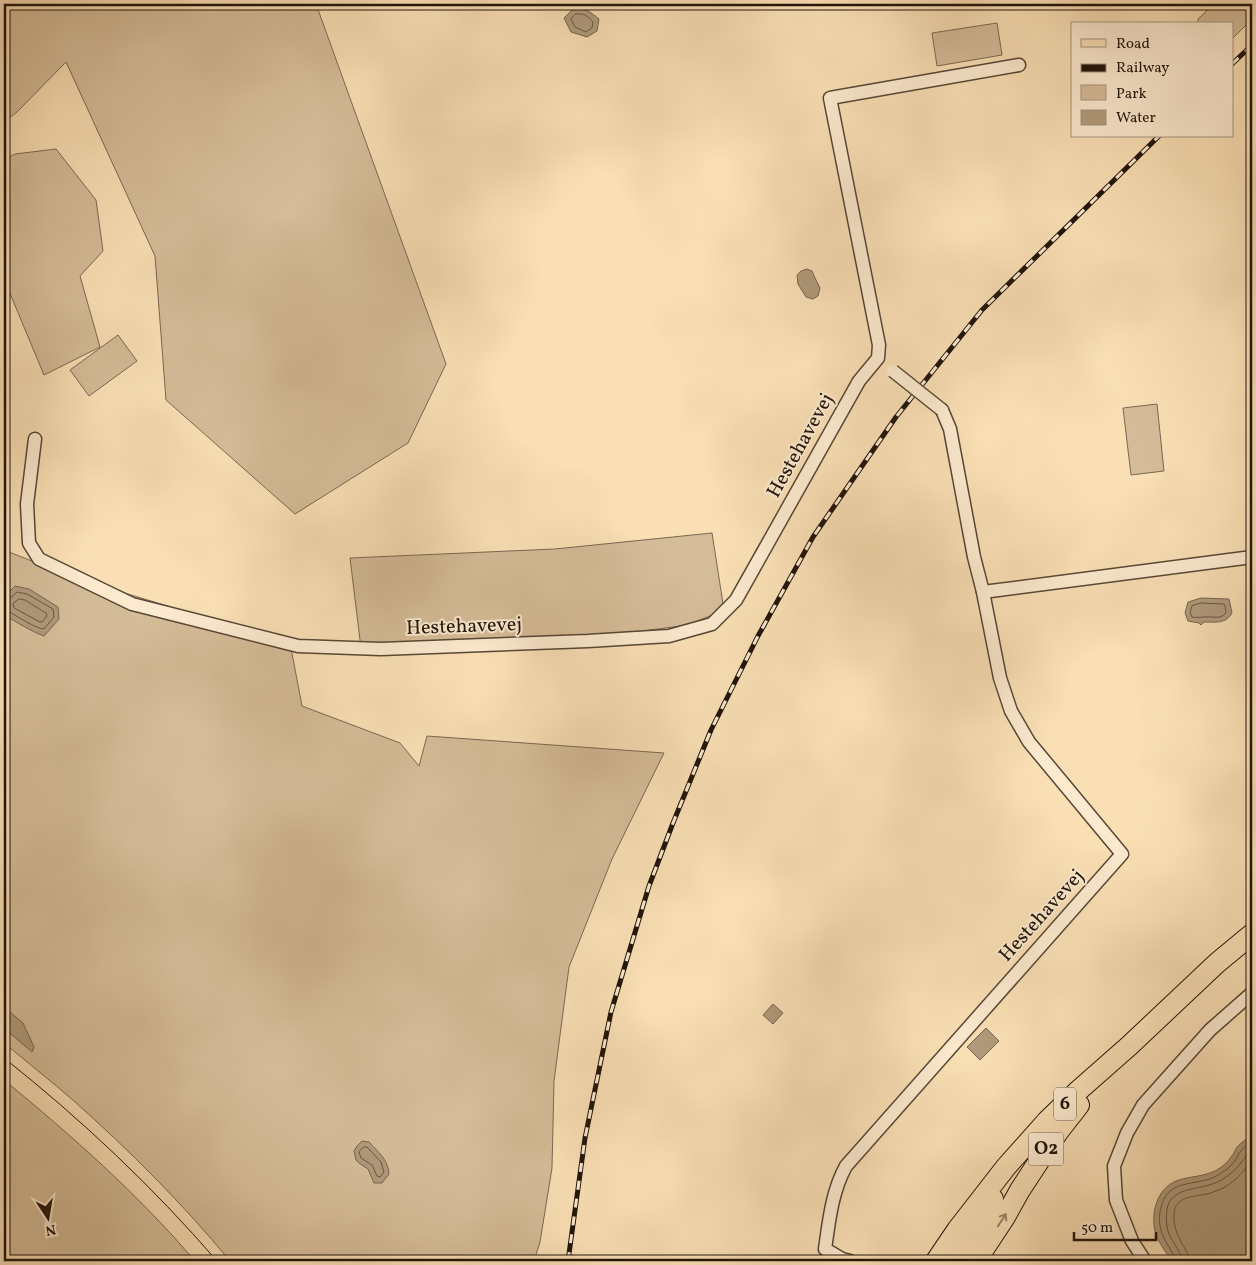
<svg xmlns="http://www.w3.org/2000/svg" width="1256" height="1265" font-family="Vollkorn,serif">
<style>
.green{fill:#d5bc98;stroke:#7a6851}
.water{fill:#b09a7b;stroke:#76644e}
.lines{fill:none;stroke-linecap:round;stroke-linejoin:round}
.shore{stroke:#685742;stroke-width:1}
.minor-casing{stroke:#564735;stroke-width:15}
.primary-casing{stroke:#20140a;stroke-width:22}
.minor{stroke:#fceacf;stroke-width:12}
.primary{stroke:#fadfb5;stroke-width:20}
.tram{stroke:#20140a;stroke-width:1}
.rail-casing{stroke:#20140a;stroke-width:5}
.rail{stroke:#fceacf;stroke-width:3;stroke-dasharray:9;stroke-linecap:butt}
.minor-bridge-casing{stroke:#564735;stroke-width:15;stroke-linecap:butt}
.minor-bridge{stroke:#fceacf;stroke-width:12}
.oneway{stroke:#988468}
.labels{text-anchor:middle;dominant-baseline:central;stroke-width:4;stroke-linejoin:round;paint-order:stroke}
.shield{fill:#fceacf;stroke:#625445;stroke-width:1}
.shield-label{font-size:19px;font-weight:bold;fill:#20140a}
.street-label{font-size:20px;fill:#20140a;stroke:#fceacf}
</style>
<rect width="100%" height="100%" fill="#fadfb5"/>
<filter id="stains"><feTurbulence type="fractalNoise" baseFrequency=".004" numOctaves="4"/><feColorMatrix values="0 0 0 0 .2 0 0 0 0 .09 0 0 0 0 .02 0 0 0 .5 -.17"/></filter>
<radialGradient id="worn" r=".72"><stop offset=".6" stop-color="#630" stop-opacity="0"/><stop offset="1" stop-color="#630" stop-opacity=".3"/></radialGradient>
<!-- green -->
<g class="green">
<polygon points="4,4 316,4 446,364 408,443 295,514 166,400 155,256 66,62 17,112 4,122"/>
<polygon points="1214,4 1252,4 1252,19 1232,39 1232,24 1198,24 1198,19"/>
<polygon points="997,23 1002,55 937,66 932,33"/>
<polygon points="56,149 96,200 103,251 80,276 100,347 44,375 4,279 4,160 15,154"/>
<polygon points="118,335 137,361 89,396 70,370"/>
<polygon points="1157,404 1164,471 1131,475 1123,408"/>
<polygon points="712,533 724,610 688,625 604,636 361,648 350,558 555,549"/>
<path d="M4,550L75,578L290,643L302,706L400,743L419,766L427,736L664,753L612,859L569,967L554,1081L552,1168L540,1242L534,1261H230C183,1204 130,1151 74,1101C51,1081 27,1062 4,1043Z"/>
<path d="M4,1080C72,1136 138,1194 195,1261H4Z"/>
</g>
<!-- water -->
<g class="water">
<path d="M573,9C586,8 589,11 599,19L597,31L587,37L571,32L564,18Z"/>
<polygon points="807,269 812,271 816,280 820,288 818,296 813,299 806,297 798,284 797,275 801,271"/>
<path d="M15,586L29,589L58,607L59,619L44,636C30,631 17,622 4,615V597Z"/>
<path d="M1201,598L1229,599L1232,613C1226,624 1216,622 1204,622L1201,625L1199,623L1188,621L1185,613L1188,602Z"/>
<polygon points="773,1004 783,1013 773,1024 763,1015"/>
<polygon points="4,1007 23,1023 34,1047 32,1052 4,1028"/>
<polygon points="986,1028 999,1041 980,1060 967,1047"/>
<path d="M1252,1135V1261H1172C1166,1253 1157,1240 1155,1231C1151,1212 1157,1189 1176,1181C1189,1176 1204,1177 1217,1170C1222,1167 1228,1162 1231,1157C1234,1154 1235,1150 1237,1147C1241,1143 1247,1138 1252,1135Z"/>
<path d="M362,1141L369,1142C378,1152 388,1159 389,1174L382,1183H374L368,1169L359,1163L356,1160L354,1151L357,1146Z"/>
</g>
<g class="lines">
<!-- shore -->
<g class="shore">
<path d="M576,14C584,13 588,16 593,22L592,28L586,32L575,27L571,19Z"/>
<polygon points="19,599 25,600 46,613 47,616 42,622 40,622 14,608 13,604"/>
<path d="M4,601L8,600L17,592L27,594L53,609L54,617L44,629C36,629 17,616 8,611H4"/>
<path d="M1201,603L1224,604L1225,606L1226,613C1220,620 1214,616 1205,617C1200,617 1197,618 1192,617L1190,612L1192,606Z"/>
<polygon points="364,1147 367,1147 381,1162 384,1172 380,1177 377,1176 372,1165 361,1158 359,1152"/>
<path d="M1175,1261C1174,1252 1163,1240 1161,1230C1159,1224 1159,1214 1161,1207C1169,1176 1199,1188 1220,1174C1226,1170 1231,1166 1235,1161C1237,1158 1238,1154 1241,1151C1244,1147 1248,1144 1252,1141"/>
<path d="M1182,1261C1181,1249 1168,1239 1167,1226C1161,1180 1198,1195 1223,1179C1229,1175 1236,1170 1240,1164C1245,1158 1247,1154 1252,1149"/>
<path d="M1189,1261C1189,1254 1186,1250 1182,1244C1177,1234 1173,1225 1174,1214C1175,1196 1193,1197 1207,1194C1213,1192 1220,1190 1225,1187C1237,1180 1245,1170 1252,1159"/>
</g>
<!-- minor casing -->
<g class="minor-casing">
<g id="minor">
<polyline points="942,410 950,429 974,557 983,592 1252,557"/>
<polyline points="35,439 27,504 29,543 39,559 132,604 298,646 381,649 588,641 669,636 712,624 736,600 859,381 878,358 879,345 830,98 1019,65"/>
<path d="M850,1261L842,1259L825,1249C829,1221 832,1191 846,1166L1122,854L1029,742L1011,711L1000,678L983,592"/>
<polyline points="1145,1261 1132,1241 1116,1200 1114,1166 1127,1133 1143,1105 1210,1030 1252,993"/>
</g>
</g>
<!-- primary casing -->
<g class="primary-casing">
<g id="primary">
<polyline points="936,1261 957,1230 1006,1167 1047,1121 1079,1090 1129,1046 1217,963 1252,934"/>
<polyline points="956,1261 990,1207 993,1199"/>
<polyline points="976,1261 1005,1217 1020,1190 1058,1132 1079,1105"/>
</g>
</g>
<!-- minor -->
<use href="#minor" class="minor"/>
<!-- primary -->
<use href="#primary" class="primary"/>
<!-- tram -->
<path class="tram" d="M4,1058C81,1119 153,1187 217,1261"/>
<!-- rail casing -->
<g class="rail-casing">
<g id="rail">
<polyline points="1232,64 1252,45"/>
<polyline points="568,1261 585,1138 611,1012 649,886 673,823 711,730 758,636 813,537 896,417 982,310 1159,136"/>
</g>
</g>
<!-- rail -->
<use href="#rail" class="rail"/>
<!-- minor-bridge casing -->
<g class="minor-bridge-casing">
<polyline id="minor-bridge" points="893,371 942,410"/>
</g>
<!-- minor-bridge -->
<use href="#minor-bridge" class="minor-bridge"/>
</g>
<!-- one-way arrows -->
<defs><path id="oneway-shaft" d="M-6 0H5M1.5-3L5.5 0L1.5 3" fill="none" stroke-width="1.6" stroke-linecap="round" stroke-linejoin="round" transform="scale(1.25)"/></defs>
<use class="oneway" href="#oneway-shaft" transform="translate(1002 1220) rotate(-57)"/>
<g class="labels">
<!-- shield labels -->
<g class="shield">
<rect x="1054" y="1087.5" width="22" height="33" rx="4"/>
<rect x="1028.5" y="1132.5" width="35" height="33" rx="4"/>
</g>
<g class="shield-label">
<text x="1065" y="1104">6</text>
<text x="1046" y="1149">O2</text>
</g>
<!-- street labels -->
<g class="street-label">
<text transform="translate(801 446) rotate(-61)">Hestehavevej</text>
<text transform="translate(464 627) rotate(-2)">Hestehavevej</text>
<text transform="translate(1042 916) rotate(-48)">Hestehavevej</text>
</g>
</g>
<!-- margin -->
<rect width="1256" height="1265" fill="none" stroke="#fadfb5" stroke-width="20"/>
<rect x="5" y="5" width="1246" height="1255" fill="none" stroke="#20140a" stroke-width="2.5"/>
<rect x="10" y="10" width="1236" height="1245" fill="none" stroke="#20140a"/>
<!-- legend -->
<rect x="1071" y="22" width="162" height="115" fill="#fceacf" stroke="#a49480"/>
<rect x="1081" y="39" width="25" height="8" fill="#fadfb5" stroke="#a49480"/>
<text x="1116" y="48" font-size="15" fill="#20140a">Road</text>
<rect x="1081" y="64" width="25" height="8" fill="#20140a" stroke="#a49480"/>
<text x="1116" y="72" font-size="15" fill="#20140a">Railway</text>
<rect x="1081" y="85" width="25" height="15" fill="#d5bc98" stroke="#a49480"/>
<text x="1116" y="98" font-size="15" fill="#20140a">Park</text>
<rect x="1081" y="110" width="25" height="15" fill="#b09a7b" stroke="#a49480"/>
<text x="1116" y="122" font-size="15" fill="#20140a">Water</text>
<!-- north arrow -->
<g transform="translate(48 1218) rotate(168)" stroke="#fceacf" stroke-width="4" paint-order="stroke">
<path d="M0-4L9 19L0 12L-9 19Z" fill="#20140a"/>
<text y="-8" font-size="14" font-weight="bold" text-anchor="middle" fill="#20140a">N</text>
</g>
<!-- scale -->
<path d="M1074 1232v8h82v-8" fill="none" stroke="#20140a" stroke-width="2.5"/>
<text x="1081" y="1232" font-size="15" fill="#20140a" stroke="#fceacf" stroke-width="4" paint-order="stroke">50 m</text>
<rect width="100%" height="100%" filter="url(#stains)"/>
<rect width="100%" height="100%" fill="url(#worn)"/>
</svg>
